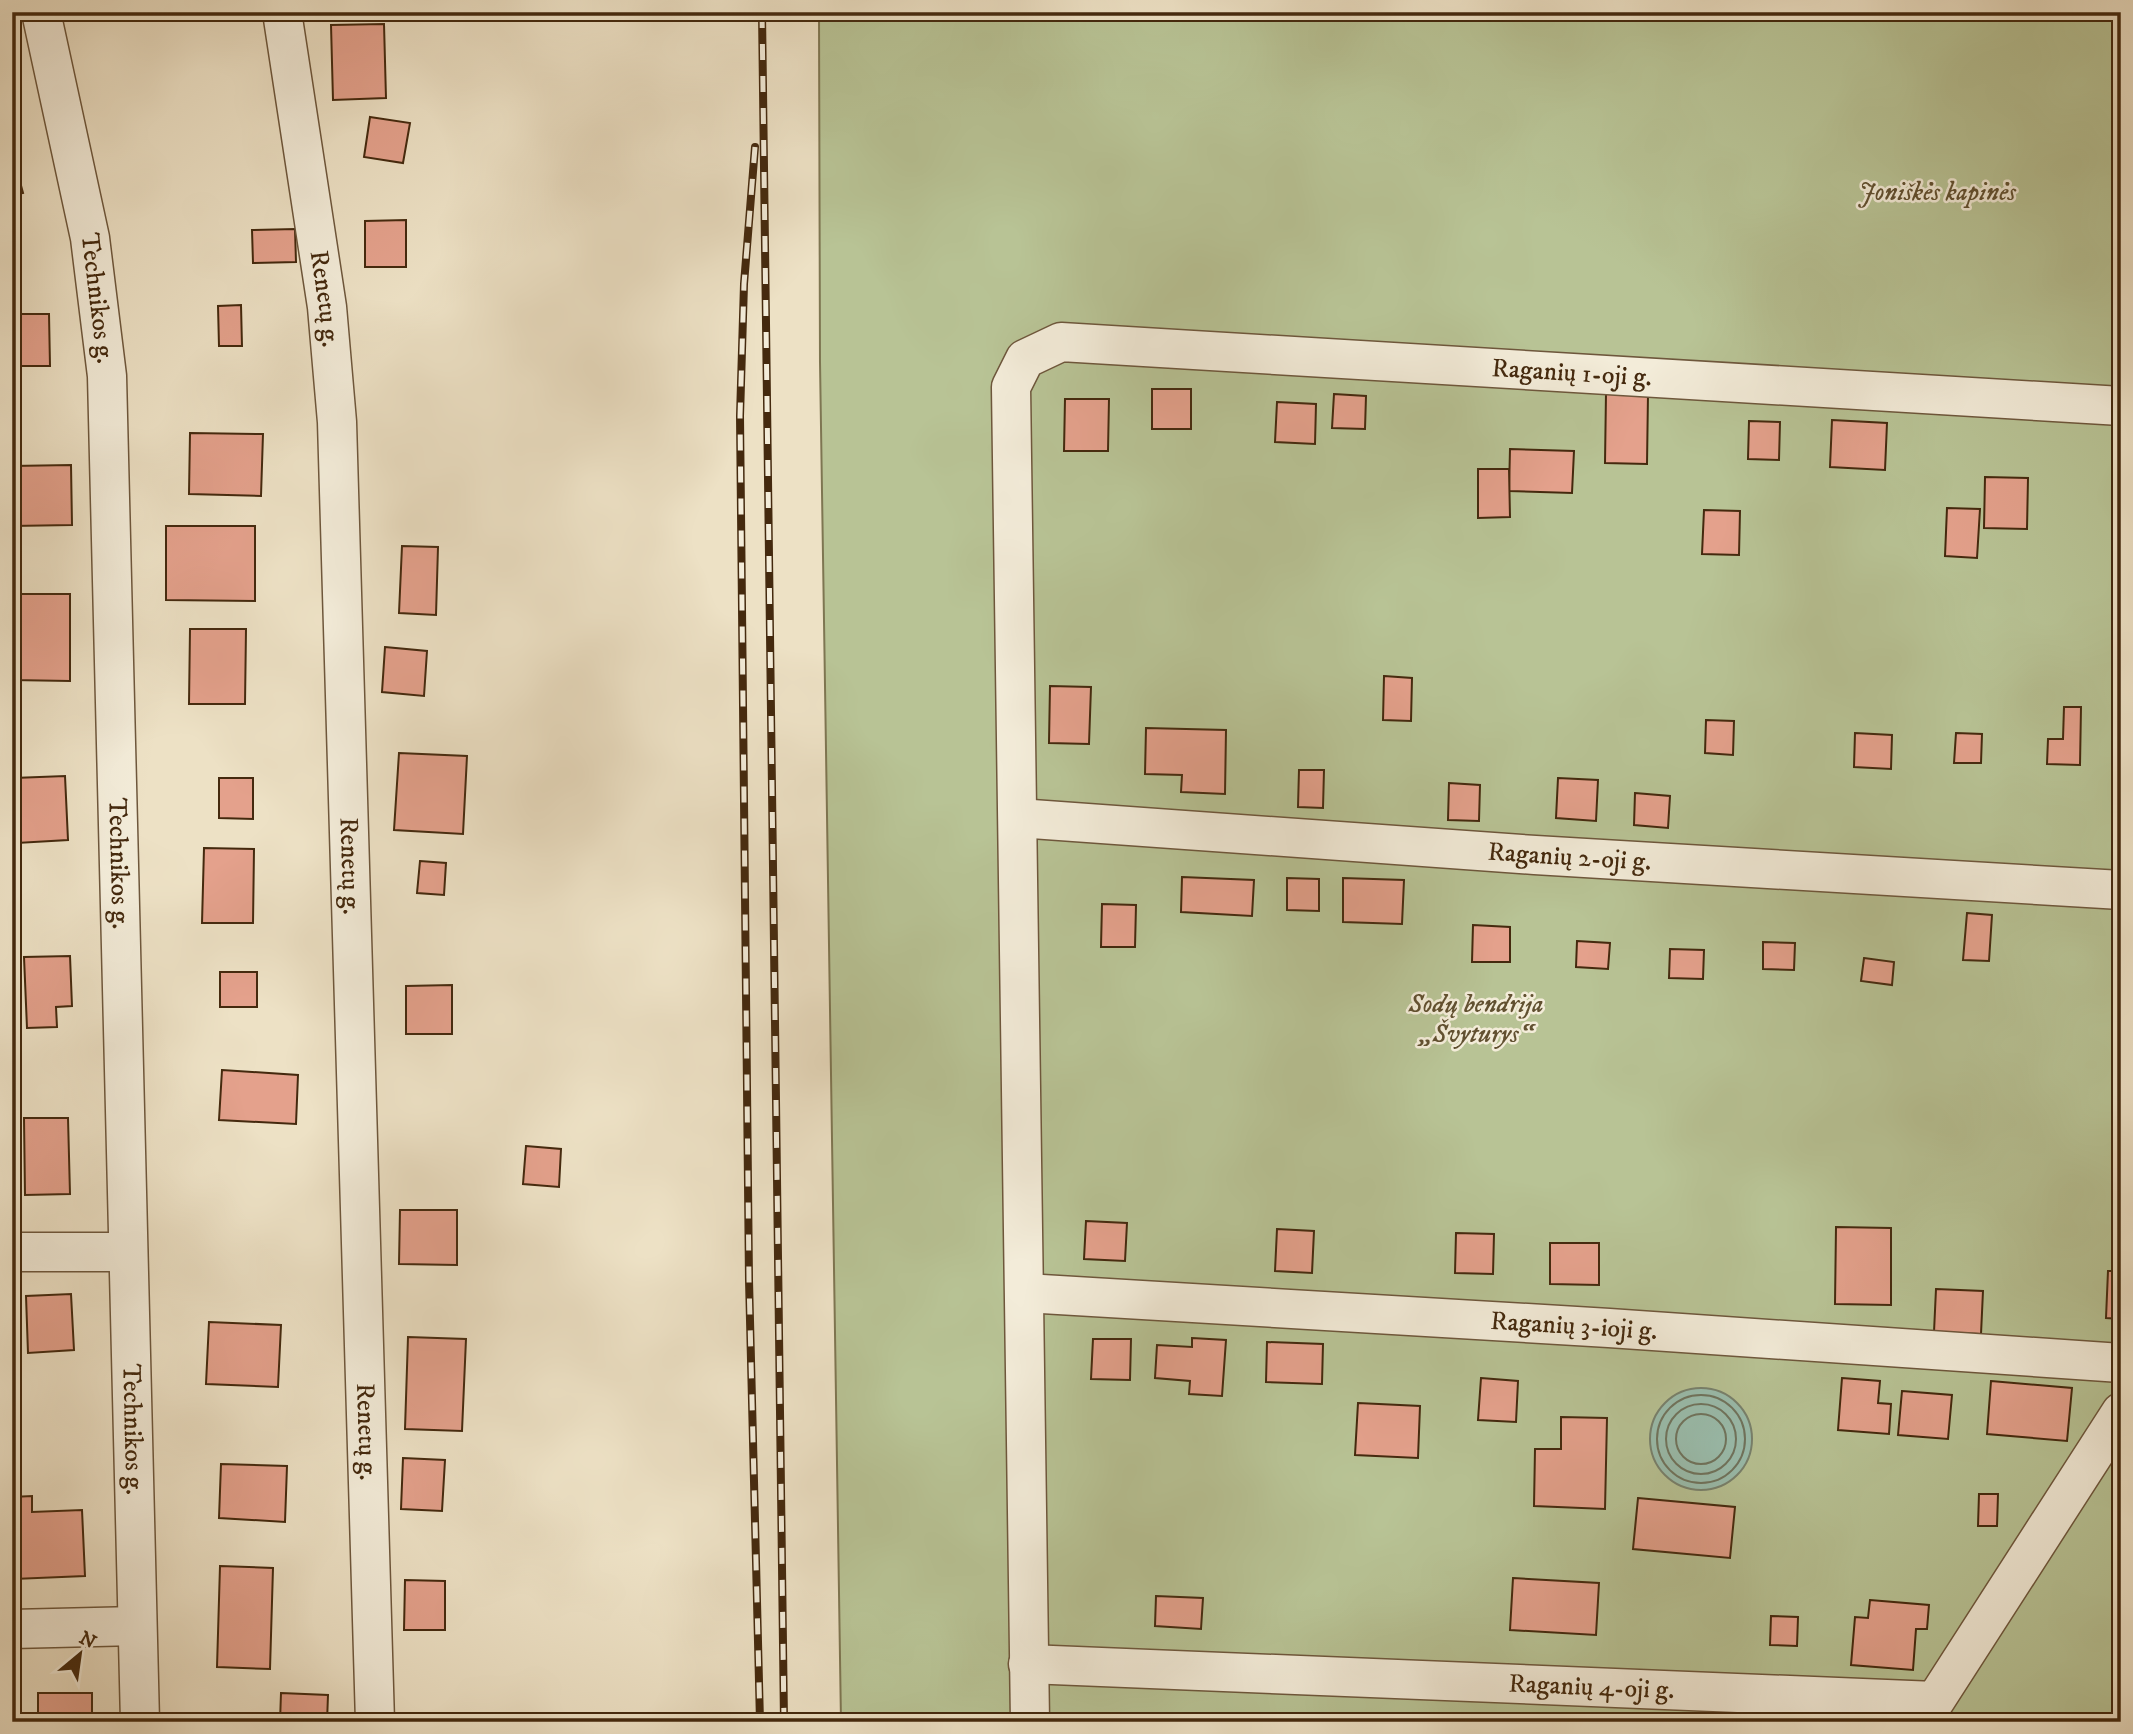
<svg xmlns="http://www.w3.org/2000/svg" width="2133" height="1734" font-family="'IM FELL DW Pica',serif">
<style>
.green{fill:#b8c395;stroke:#7e7652;stroke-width:2}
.water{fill:#9abeae;stroke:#78826e;stroke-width:2}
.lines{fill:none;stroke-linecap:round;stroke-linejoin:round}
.shore{stroke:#6f745e;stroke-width:2}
.building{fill:#e4a18c;stroke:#44290e;stroke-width:2}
.minor-casing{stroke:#6e573c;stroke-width:41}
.minor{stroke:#f3ecd9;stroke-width:38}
.rail-casing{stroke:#44290e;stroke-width:8}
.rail{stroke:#f3ecd9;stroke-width:5;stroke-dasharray:16;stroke-linecap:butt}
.labels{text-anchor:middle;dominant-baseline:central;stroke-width:5;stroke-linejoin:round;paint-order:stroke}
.park-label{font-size:26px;font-style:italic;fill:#615030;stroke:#f3ecd9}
.street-label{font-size:26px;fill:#44290e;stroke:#f3ecd9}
</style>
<rect width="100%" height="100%" fill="#ede1c5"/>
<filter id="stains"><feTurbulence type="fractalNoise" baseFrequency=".00286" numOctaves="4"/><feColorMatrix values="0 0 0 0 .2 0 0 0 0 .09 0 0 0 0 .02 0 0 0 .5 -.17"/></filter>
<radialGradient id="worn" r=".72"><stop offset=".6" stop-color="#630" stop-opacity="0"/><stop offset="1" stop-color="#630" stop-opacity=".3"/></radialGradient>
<!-- green -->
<polygon class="green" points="819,12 2121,12 2121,1722 841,1722 820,362"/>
<!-- water -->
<circle class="water" cx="1701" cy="1439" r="51"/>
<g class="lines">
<!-- shore -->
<g class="shore">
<circle cx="1701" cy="1439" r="44"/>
<circle cx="1701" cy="1439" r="35"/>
<circle cx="1701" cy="1439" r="25"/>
</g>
</g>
<!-- building -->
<g class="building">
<polygon points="384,24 386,98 333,100 331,25"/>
<polygon points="370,117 410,123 403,163 364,157"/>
<polygon points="12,152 23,193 12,195"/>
<polygon points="406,220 406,267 365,267 365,221"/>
<polygon points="295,229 296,262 253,263 252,230"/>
<polygon points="241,305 242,346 219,346 218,306"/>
<polygon points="12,314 49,314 50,366 12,366"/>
<rect x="1152" y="389" width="39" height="40"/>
<polygon points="1606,393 1648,394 1647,464 1605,463"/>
<polygon points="1334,394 1366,396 1365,429 1332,428"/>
<polygon points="1065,399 1109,399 1108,451 1064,451"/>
<polygon points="1277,402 1316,404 1315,444 1275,442"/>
<polygon points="1832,420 1887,423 1885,470 1830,467"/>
<polygon points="1749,421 1780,422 1779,460 1748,459"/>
<polygon points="190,433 263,434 261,496 189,494"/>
<polygon points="1510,449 1574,451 1572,493 1509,491"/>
<polygon points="71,465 72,525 12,526 12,466"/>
<polygon points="1478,469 1509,469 1510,517 1478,518"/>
<polygon points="1985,477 2028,478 2027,529 1984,528"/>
<polygon points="1947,508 1980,509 1977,558 1945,556"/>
<polygon points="1704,510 1740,511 1739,555 1702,554"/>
<polygon points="166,526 255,526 255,601 166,600"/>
<polygon points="402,546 438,547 436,615 399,613"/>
<polygon points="12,594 70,594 70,681 12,680"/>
<polygon points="190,629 246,629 245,704 189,704"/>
<polygon points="385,647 427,651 424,696 382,692"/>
<polygon points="1384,676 1412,678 1411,721 1383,720"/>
<polygon points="1050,686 1091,687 1089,744 1049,743"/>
<polygon points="2064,707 2081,707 2080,765 2047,764 2048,739 2063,739"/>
<polygon points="1706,720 1734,721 1733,755 1705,753"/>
<polygon points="1146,728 1226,730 1225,794 1181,792 1182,775 1145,774"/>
<polygon points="1855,733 1892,735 1891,769 1854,767"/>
<polygon points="1956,733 1982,734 1981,763 1954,763"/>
<polygon points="399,753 467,756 463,834 394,830"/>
<polygon points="1299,770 1324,770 1323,808 1298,807"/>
<polygon points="65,776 68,840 17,843 14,778"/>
<polygon points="219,778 253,778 253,819 219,818"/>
<polygon points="1558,778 1598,780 1596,821 1556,818"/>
<polygon points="1449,783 1480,785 1479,821 1448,820"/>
<polygon points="1635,793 1670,796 1668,828 1634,825"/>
<polygon points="204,848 254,849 253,923 202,923"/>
<polygon points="420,861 446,863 444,895 417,893"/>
<polygon points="1182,877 1254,880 1252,916 1181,912"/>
<polygon points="1287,878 1319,879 1319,911 1287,910"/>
<polygon points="1343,878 1404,880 1402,924 1343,922"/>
<polygon points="1102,904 1136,905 1135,947 1101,947"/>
<polygon points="1967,913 1992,915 1989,961 1963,960"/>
<polygon points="1473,925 1510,927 1510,962 1472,962"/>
<polygon points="1577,941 1610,943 1608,969 1576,967"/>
<polygon points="1763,942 1795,943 1794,970 1763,969"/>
<polygon points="1670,949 1704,950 1703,979 1669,978"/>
<polygon points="70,956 72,1006 56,1007 57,1027 27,1028 24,957"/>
<polygon points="1864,958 1894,962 1892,985 1861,981"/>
<rect x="220" y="972" width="37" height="35"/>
<polygon points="452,985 452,1034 406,1034 406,986"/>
<polygon points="222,1070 298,1075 296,1124 219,1120"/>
<polygon points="24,1118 68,1118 70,1194 25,1195"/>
<polygon points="526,1146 561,1149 559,1187 523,1184"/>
<polygon points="400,1210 457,1210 457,1265 399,1264"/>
<polygon points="1086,1221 1127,1223 1125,1261 1084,1259"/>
<polygon points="1836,1227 1891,1228 1891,1305 1835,1304"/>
<polygon points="1277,1229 1314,1231 1312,1273 1275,1271"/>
<polygon points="1456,1233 1494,1234 1493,1274 1455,1273"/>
<polygon points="1550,1243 1599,1243 1599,1285 1550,1284"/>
<polygon points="2108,1271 2121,1271 2121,1319 2106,1318"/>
<polygon points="1936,1289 1983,1291 1981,1334 1934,1332"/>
<polygon points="71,1294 74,1350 28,1353 26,1296"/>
<polygon points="209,1322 281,1325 278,1387 206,1384"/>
<polygon points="408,1337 466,1339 462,1431 405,1429"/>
<polygon points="1192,1338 1226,1340 1222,1396 1189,1394 1190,1381 1155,1378 1157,1345 1192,1347"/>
<polygon points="1093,1339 1131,1339 1130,1380 1091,1379"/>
<polygon points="1267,1342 1323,1344 1322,1384 1266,1382"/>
<polygon points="1481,1378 1518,1381 1516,1422 1478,1420"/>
<polygon points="1842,1378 1880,1381 1878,1403 1891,1404 1889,1434 1838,1430"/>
<polygon points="1991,1381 2072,1388 2067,1441 1987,1434"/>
<polygon points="1902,1391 1952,1395 1948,1439 1898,1435"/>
<polygon points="1358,1403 1420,1406 1418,1458 1355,1455"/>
<polygon points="1561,1417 1607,1418 1605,1509 1534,1506 1535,1449 1561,1449"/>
<polygon points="403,1458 445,1460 442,1511 401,1509"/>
<polygon points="221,1464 287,1466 285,1522 219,1518"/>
<polygon points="1979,1494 1998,1494 1997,1526 1978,1526"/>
<polygon points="32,1496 32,1512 82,1510 85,1576 14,1579 12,1497"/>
<polygon points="1638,1498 1735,1507 1730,1558 1633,1549"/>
<polygon points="220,1566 273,1568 270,1669 217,1667"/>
<polygon points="1513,1578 1599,1583 1596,1635 1510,1630"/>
<polygon points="405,1580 445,1581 445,1630 404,1630"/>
<polygon points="1156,1596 1203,1598 1201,1629 1155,1626"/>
<polygon points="1870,1600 1929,1605 1927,1629 1916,1629 1913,1670 1851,1665 1855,1617 1868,1618"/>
<polygon points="1771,1616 1798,1617 1797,1646 1770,1645"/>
<rect x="38" y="1693" width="54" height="29"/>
<polygon points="281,1693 328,1695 327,1722 280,1722"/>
</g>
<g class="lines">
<!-- minor casing -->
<g class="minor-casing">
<g id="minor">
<path id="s1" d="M41,12L90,238L107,376L140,1722"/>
<path id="s2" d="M282,12L327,307L337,422L375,1722"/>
<path id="s3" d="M1018,818L1535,855L2121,890"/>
<polyline points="12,1252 128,1252"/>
<path id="s4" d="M1025,1293L1609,1328L2121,1363"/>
<polyline points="12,1629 137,1626"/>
<path id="s5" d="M1028,1664L1935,1701L2121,1412"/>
<path id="s6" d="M1030,1722L1011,387L1025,359L1061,342L2121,406"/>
</g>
</g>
<!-- minor -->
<use href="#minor" class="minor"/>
<!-- rail casing -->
<g class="rail-casing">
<g id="rail">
<polyline points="762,12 784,1722"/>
<polyline points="755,147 744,284 740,416 749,1280 760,1722"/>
</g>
</g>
<!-- rail -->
<use href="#rail" class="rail"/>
</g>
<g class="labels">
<!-- park labels -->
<g class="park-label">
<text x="1937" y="192">Joniškės kapinės</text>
<text x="1476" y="1004">Sodų bendrija<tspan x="1476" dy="30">„Švyturys“</tspan></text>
</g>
<!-- street labels -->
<g class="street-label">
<text stroke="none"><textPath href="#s1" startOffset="292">Technikos g.</textPath></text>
<text stroke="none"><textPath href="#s2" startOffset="290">Renetų g.</textPath></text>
<text stroke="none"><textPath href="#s6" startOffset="1918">Raganių 1-oji g.</textPath></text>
<text stroke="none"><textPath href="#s3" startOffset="553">Raganių 2-oji g.</textPath></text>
<text stroke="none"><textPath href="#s1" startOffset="858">Technikos g.</textPath></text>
<text stroke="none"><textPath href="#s2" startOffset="858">Renetų g.</textPath></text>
<text stroke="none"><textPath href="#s4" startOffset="550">Raganių 3-ioji g.</textPath></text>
<text stroke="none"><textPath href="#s1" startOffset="1424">Technikos g.</textPath></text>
<text stroke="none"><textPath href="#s2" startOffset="1424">Renetų g.</textPath></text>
<text stroke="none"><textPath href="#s5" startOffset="564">Raganių 4-oji g.</textPath></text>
</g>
</g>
<!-- margin -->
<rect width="2133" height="1734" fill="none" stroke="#ede1c5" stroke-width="42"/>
<rect x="14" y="14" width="2105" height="1706" fill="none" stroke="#44290e" stroke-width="3.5"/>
<rect x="21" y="21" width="2091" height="1692" fill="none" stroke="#44290e" stroke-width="2"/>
<!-- north arrow -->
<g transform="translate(80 1654) rotate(29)" stroke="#f3ecd9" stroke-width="5" paint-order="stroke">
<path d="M0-5L12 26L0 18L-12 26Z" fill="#44290e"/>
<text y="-10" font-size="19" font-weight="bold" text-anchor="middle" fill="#44290e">N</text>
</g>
<rect width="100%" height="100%" filter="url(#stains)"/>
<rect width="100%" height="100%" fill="url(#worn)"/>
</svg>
